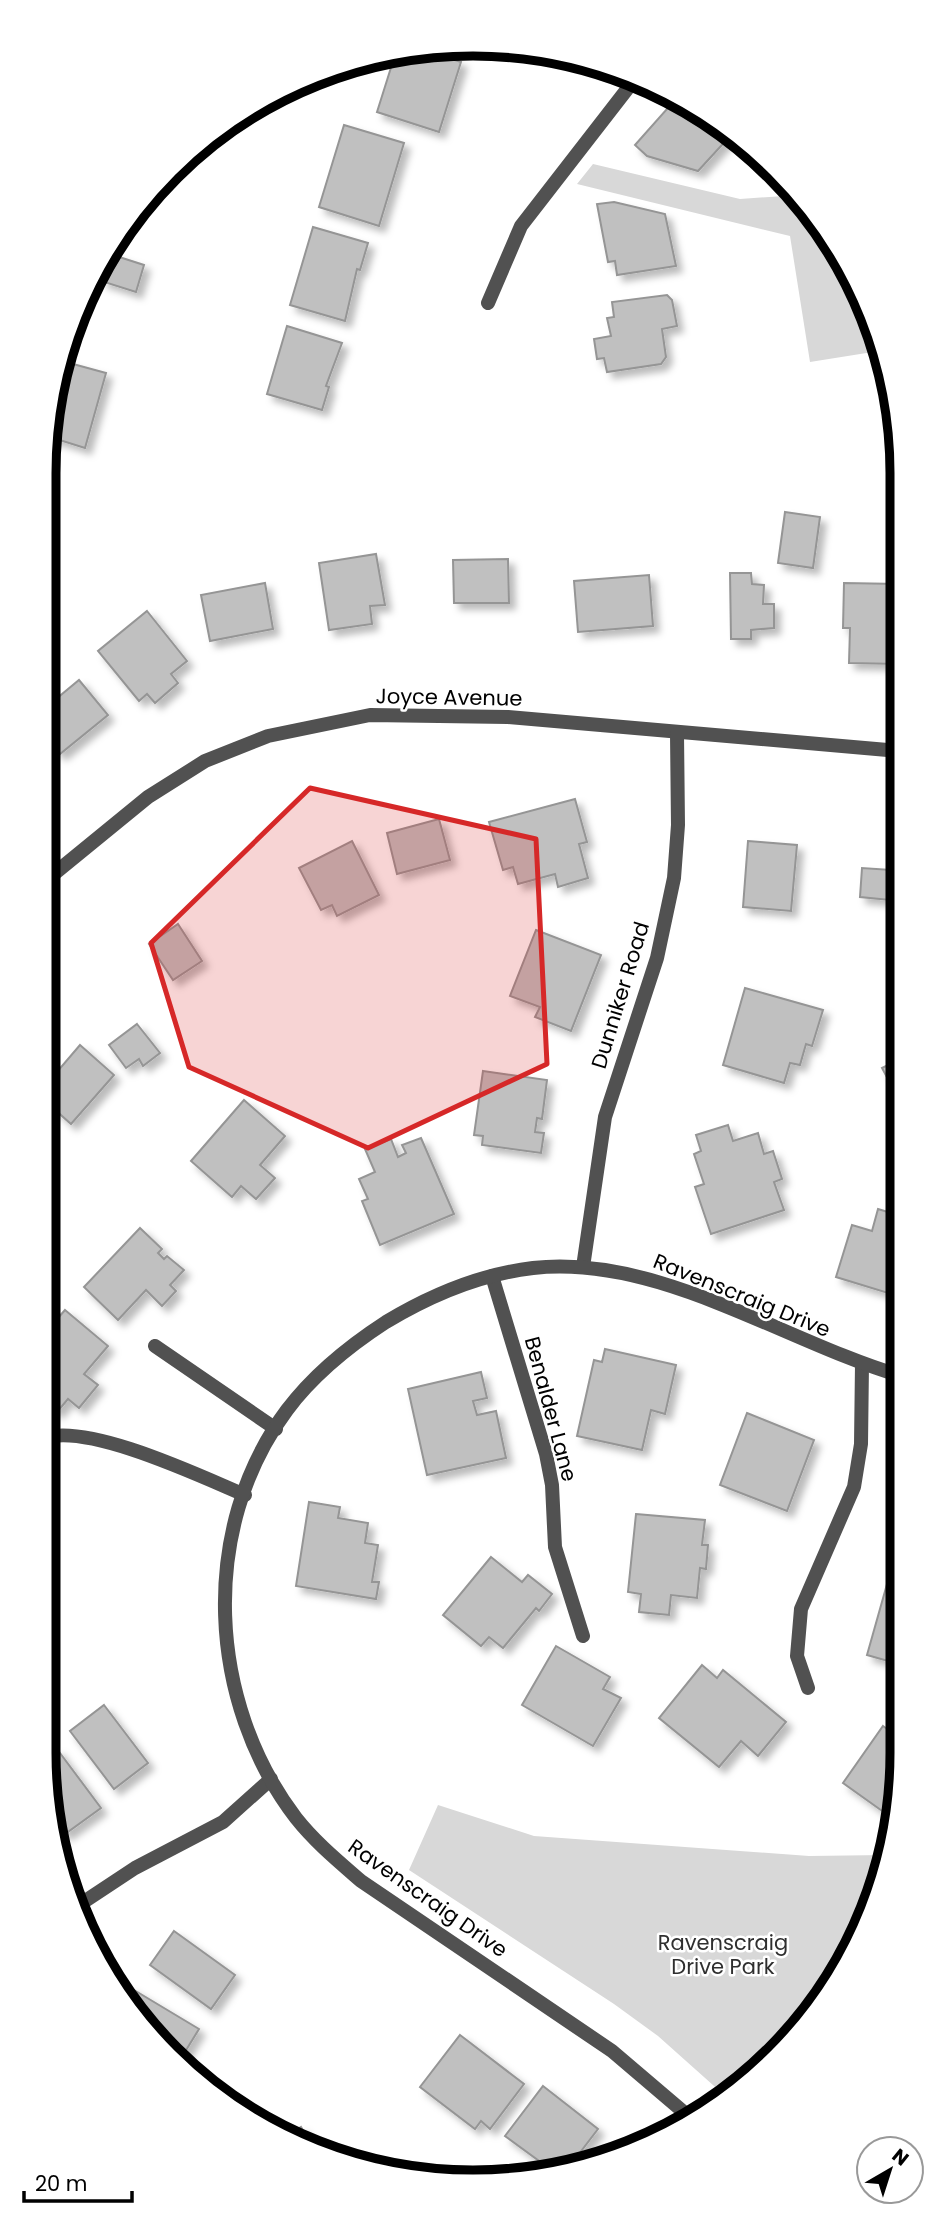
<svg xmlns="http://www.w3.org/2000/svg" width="946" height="2226" font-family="Poppins,sans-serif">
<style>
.green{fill:#d8d8d8}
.building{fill:#c0c0c0;stroke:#959595;stroke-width:2;filter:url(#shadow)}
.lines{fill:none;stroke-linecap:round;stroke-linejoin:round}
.lane{stroke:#515151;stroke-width:14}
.street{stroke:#515151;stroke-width:14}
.marked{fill:#d62828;fill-opacity:0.2;stroke:#d62828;stroke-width:5;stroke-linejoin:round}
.labels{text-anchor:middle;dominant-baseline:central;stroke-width:5;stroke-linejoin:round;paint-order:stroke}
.street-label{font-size:21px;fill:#000;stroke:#fff}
.park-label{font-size:21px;fill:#2f2f2f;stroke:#fff}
.rim{fill:none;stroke:#000;stroke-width:9}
</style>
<defs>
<filter id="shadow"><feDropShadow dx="6" dy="6" stdDeviation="3.5" flood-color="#0004"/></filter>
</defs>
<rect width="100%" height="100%" fill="#fff"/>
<!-- green -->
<g class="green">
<polygon points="593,164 740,199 799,195 858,284 879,351 810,362 790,236 577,184"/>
<polygon points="438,1805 534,1836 809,1856 885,1855 880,1891 813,2015 723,2094 658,2036 614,2004 409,1870"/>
</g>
<!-- building -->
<g class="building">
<polygon points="424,50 461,62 439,132 377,112 394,58"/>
<polygon points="674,101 679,105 682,102 711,116 732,134 698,171 647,156 635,145"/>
<polygon points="344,125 404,143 379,226 319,207"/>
<polygon points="614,202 665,214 676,266 617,275 615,261 608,262 597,204"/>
<polygon points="313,227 368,243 360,270 357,269 345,321 290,305"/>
<polygon points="113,255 144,265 136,292 101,281"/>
<polygon points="667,295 672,300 677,326 662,329 666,357 661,364 607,372 604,358 597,359 594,339 611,336 607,318 614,317 612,302"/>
<polygon points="287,326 342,343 326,386 329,387 322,410 267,394"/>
<polygon points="62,361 106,373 85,448 50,437"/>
<polygon points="785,512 820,517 813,568 778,563"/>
<polygon points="376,554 385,605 370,606 372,624 329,630 319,563"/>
<polygon points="508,559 509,603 454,603 453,560"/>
<polygon points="730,573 751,573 752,584 764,585 763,604 774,604 774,628 751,630 751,639 731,639"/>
<polygon points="649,575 653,626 578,632 574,581"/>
<polygon points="265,583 273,629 210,641 201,595"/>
<polygon points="844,583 899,584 899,664 849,663 850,628 843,628"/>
<polygon points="147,611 187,661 171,674 178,683 155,703 147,694 139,701 98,651"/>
<polygon points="79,680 108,715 60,754 44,736 44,709"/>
<polygon points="575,799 587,842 579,844 588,878 558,887 555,874 518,884 513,867 503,870 489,822"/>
<polygon points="439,819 450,860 397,874 387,833"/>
<polygon points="352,841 379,895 337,916 332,905 321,910 299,868"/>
<polygon points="748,841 797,845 791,911 743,907"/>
<polygon points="892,857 900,858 900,901 860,897 862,868 891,870"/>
<polygon points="178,924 202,961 173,980 149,944"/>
<polygon points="536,930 601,955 571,1031 535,1017 540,1007 510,996"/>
<polygon points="745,988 823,1010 812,1046 806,1044 800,1065 790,1063 784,1083 723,1065"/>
<polygon points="137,1024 160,1053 143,1066 139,1059 126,1068 109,1045"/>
<polygon points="80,1045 114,1075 71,1124 44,1100 44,1087"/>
<polygon points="900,1059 900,1102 882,1068"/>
<polygon points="483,1071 547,1080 542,1119 537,1118 535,1132 544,1133 541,1153 482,1145 483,1136 474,1135"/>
<polygon points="244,1100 285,1136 260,1165 275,1178 256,1199 241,1186 232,1197 191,1161"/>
<polygon points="728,1125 733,1141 758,1133 764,1154 773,1151 782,1179 774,1182 784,1210 711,1234 695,1187 704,1184 694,1154 701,1151 696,1135"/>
<polygon points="421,1138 454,1214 380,1245 362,1201 368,1199 359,1179 375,1172 365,1149 391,1139 398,1157 406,1153 402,1145"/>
<polygon points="878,1209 901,1216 901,1297 836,1277 852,1225 872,1231"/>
<polygon points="140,1228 162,1249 158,1253 164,1259 167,1256 184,1270 170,1285 176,1291 162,1306 146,1290 118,1320 84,1287"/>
<polygon points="65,1310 108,1346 84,1374 98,1385 79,1408 68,1399 57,1412 44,1401 44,1334"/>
<polygon points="605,1349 676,1365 665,1414 651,1410 642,1450 577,1436 594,1360 602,1362"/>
<polygon points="481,1372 487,1398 473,1401 477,1415 496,1411 506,1458 427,1475 408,1389"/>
<polygon points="747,1413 814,1440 787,1511 720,1485"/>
<polygon points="309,1502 340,1507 338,1518 368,1523 365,1543 378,1545 372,1582 379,1582 376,1599 296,1586"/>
<polygon points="902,1505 902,1543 888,1539"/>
<polygon points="636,1514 705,1520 702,1545 708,1545 706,1569 700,1568 697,1598 671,1595 669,1615 639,1612 641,1594 628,1592"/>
<polygon points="491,1557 522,1582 528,1575 552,1594 539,1611 536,1608 503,1648 489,1637 481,1646 443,1615"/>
<polygon points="889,1577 902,1581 902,1665 867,1655"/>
<polygon points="556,1646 610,1677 603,1689 621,1698 593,1746 522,1705"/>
<polygon points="702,1665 717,1678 723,1670 786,1722 758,1756 741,1741 719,1767 659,1718"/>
<polygon points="104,1705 148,1763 114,1789 70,1731"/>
<polygon points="883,1726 902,1740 892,1818 843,1783"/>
<polygon points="57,1749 101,1808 65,1834 55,1820 45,1758"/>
<polygon points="174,1931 235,1975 211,2009 150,1965"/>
<polygon points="129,1987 199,2029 180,2060 150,2036 126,1993"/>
<polygon points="460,2035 524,2084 490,2129 481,2121 475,2129 420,2087"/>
<polygon points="543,2086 598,2129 575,2159 571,2156 557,2174 505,2136"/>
<polygon points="301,2127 311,2143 289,2135"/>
</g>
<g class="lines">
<!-- lane -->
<g class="lane">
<polyline points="492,1276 546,1454 552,1485 555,1547 583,1636"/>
<polyline points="155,1346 276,1429"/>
<path d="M44,1438C89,1423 200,1476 245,1495"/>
<polyline points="808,1688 797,1656 801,1609 854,1487 861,1444 862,1364"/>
</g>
<!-- street -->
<g class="street">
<polyline points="488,303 521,226 635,79"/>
<polyline points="44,882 148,797 205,761 268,736 370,715 508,717 899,751"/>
<polyline points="583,1267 605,1117 657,958 674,878 678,825 677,734"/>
<polyline points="76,1907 135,1868 223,1822 271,1779"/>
<path d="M693,2120L612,2051L361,1881C338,1861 315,1842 296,1818C208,1703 198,1529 287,1410C314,1374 349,1346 386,1322C431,1295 481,1274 533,1268C658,1254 783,1341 901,1376"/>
</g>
</g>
<!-- marked area -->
<path class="marked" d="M310,788L536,839L547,1064L368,1148L189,1067L151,943Z"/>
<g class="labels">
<!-- street labels -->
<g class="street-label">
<text transform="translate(449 697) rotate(1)">Joyce Avenue</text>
<text transform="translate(620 995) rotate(-73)">Dunniker Road</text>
<text transform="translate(742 1295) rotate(22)">Ravenscraig Drive</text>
<text transform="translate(551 1409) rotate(75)">Benalder Lane</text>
<text transform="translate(428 1898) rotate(35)">Ravenscraig Drive</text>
</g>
<!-- park labels -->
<g class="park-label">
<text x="723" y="1942">Ravenscraig<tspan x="723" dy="24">Drive Park</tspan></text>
</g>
</g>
<!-- crop -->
<path d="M0 0H946V2226H0ZM473 56H473A417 417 0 0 1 890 473V1753A417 417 0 0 1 473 2170H473A417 417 0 0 1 56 1753V473A417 417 0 0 1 473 56Z" fill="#fff" fill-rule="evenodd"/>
<path class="rim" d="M473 56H473A417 417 0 0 1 890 473V1753A417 417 0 0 1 473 2170H473A417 417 0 0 1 56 1753V473A417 417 0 0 1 473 56Z"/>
<!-- north arrow -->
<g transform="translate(890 2170) rotate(39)"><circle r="33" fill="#ffffff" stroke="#999999" stroke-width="2"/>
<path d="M0-5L12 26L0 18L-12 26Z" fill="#000000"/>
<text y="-10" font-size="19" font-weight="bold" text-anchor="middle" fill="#000000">N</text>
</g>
<!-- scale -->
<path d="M24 2191v10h108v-10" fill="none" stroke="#000000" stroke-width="3.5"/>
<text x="35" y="2191" font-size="21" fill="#000000" stroke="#ffffff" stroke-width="5" paint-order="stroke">20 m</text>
</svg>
